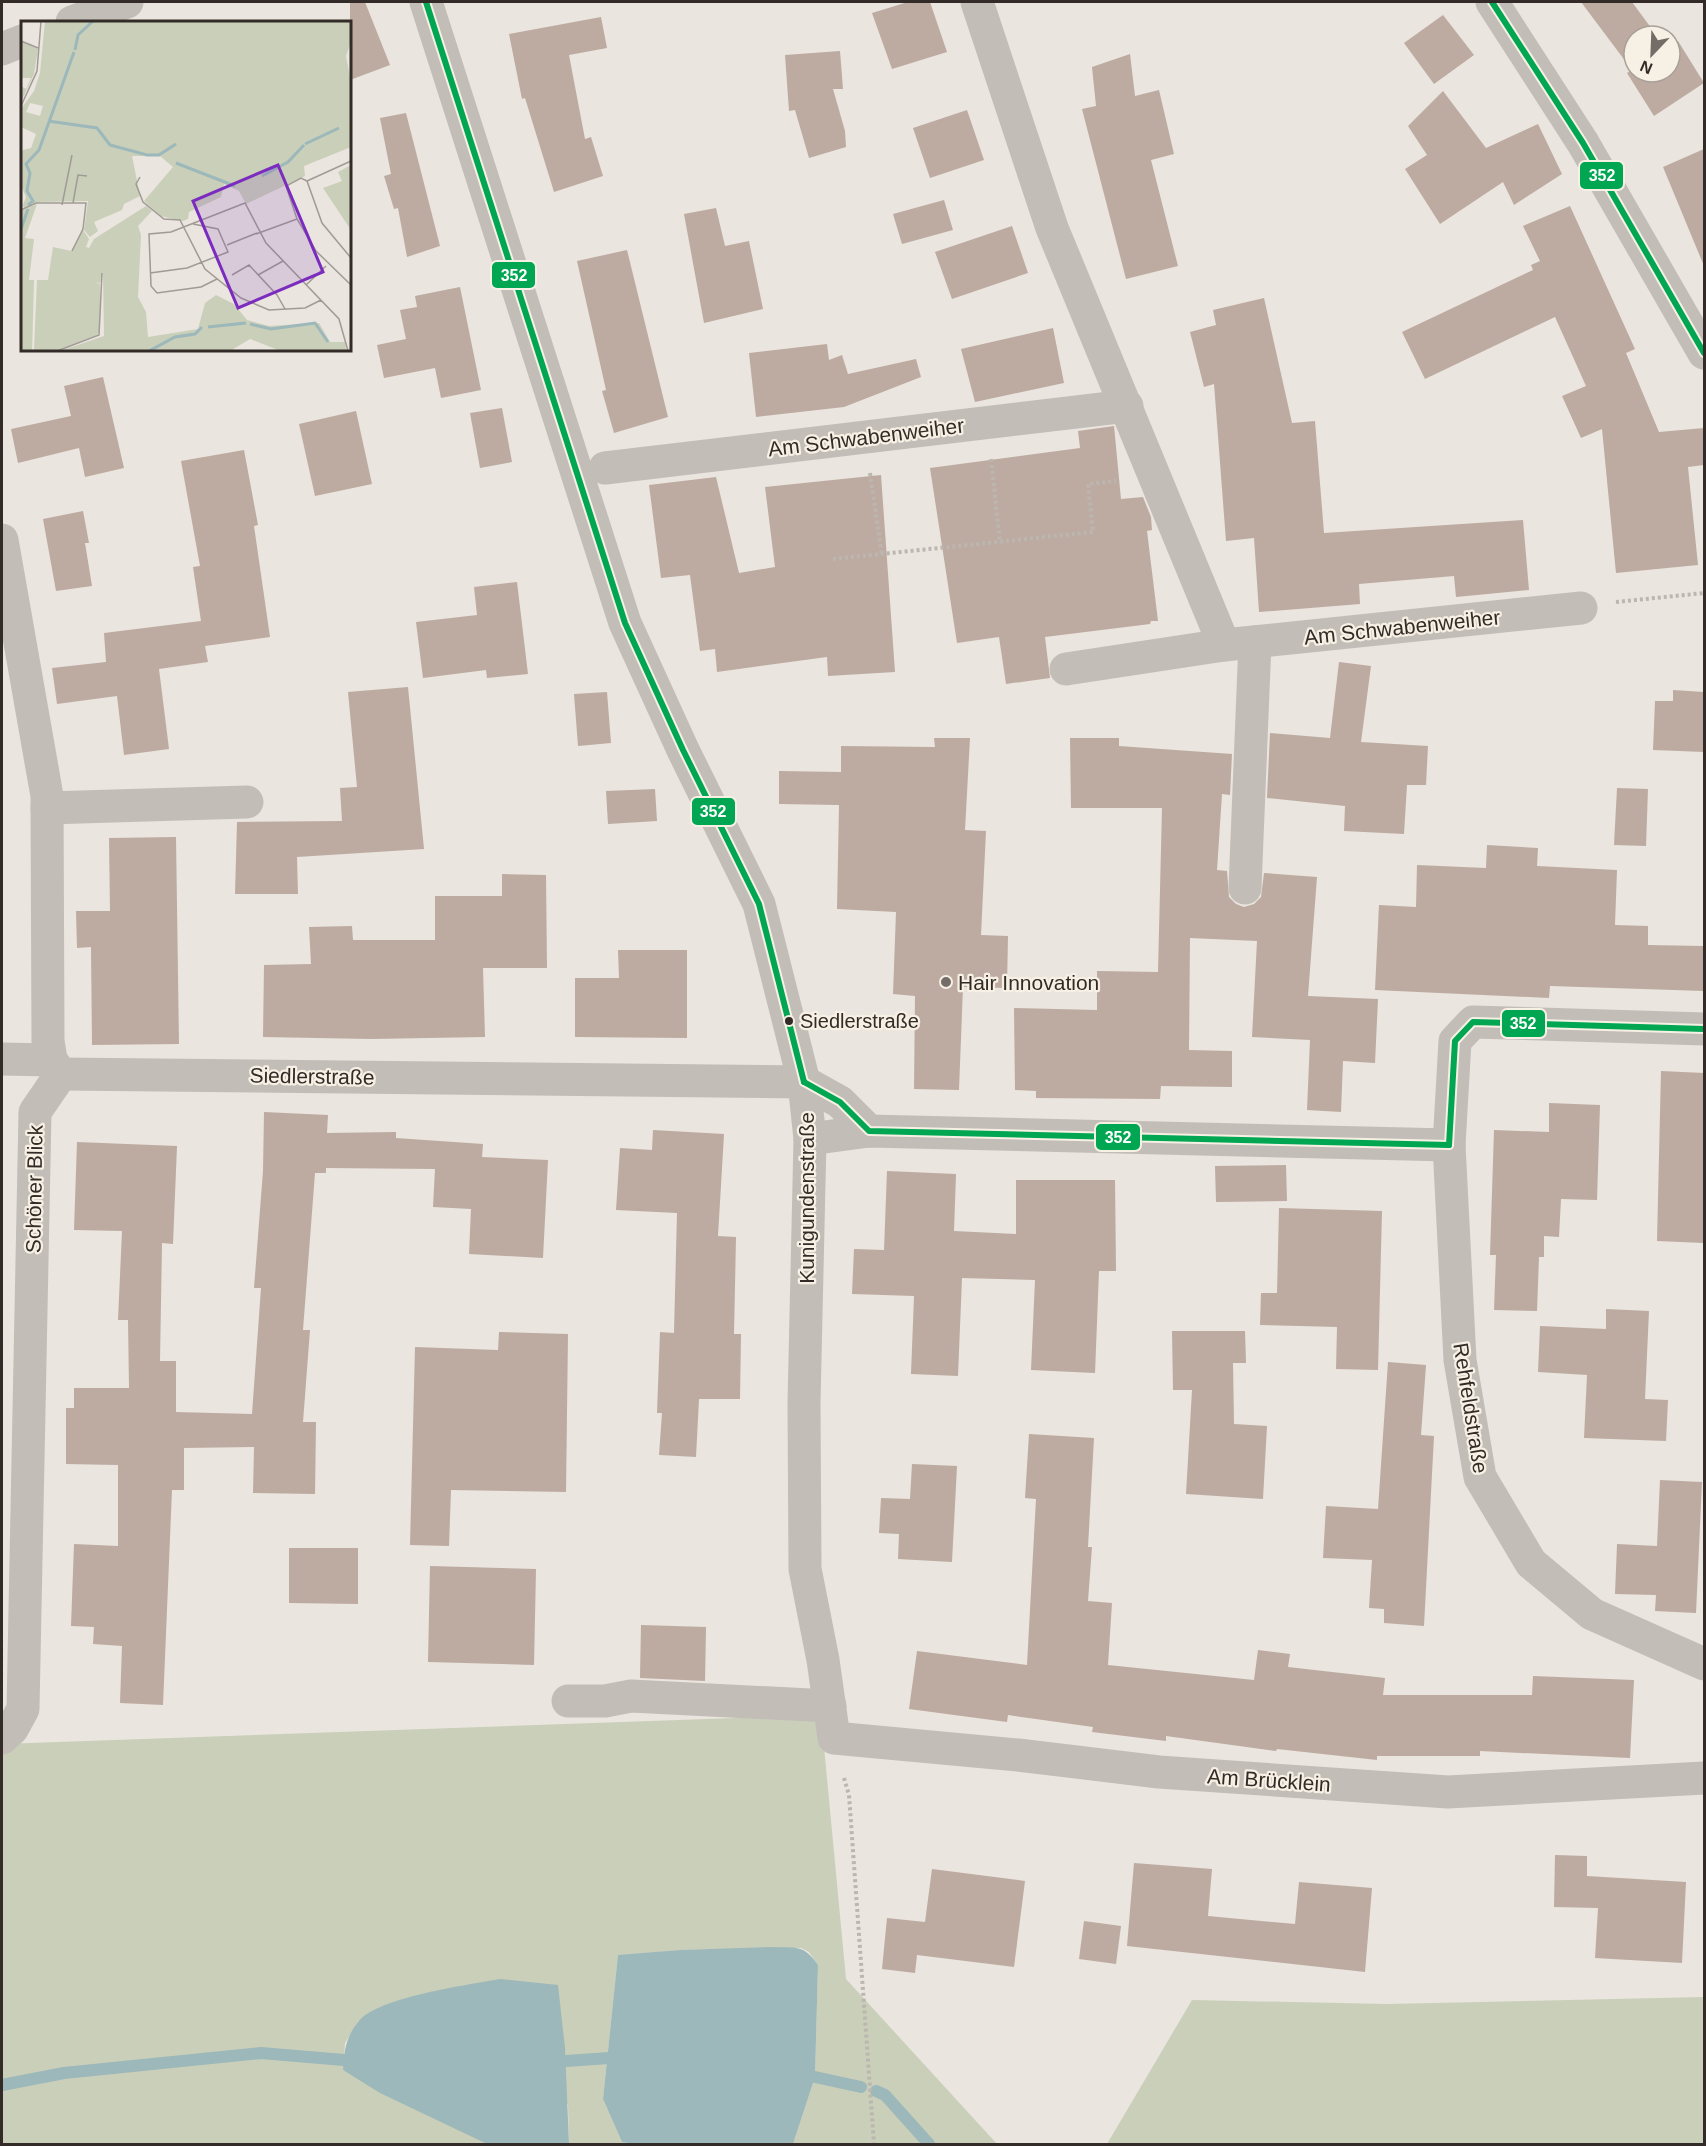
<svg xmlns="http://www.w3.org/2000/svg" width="1706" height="2146" font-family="Arial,sans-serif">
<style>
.green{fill:#cacfb9}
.water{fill:#9cb8ba}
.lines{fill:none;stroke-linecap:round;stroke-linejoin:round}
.stream{stroke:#9cb8ba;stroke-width:12}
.building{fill:#bdaba1}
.path{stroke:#bcb6b0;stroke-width:4;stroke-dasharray:3 3;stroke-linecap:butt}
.minor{stroke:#c3bdb7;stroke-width:33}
.bus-1-casing{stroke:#f7f0e5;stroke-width:10}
.bus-1{stroke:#00a651;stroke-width:6}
.poi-dot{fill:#736c67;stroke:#f7f0e5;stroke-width:2}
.bus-dot{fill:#332b27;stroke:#f7f0e5;stroke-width:2}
.labels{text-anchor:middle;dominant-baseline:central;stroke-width:4.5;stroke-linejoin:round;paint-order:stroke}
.bus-label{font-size:20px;fill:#332b27;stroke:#f7f0e5;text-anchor:start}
.street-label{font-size:21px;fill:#332b27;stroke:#f7f0e5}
.poi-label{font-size:21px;fill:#332b27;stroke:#f7f0e5;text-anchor:start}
.inset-river{fill:none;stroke:#9cb8ba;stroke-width:3}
.inset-road{fill:none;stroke:#a19b95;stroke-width:1.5}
.view{fill:#7b2cbf;fill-opacity:0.15;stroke:#7b2cbf;stroke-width:3}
.inset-edge{fill:none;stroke:#332b27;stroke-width:3}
.line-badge{stroke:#f7f0e5;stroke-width:2}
.badge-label{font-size:16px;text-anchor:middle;font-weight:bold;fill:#fff}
</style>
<rect width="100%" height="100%" fill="#eae5de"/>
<!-- green -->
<g class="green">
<polygon points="821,1715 846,1979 997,2144 793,2144 815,2077 818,1965 809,1952 801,1948 680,1950 618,1956 603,2099 622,2142 632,2144 569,2144 568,2104 359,2020 345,2043 343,2070 487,2144 2,2144 2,1744"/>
<polygon points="1704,1997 1704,2144 1107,2144 1192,2000 1387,2004"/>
</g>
<!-- water -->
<g class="water">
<path d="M772,1947C795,1948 804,1944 818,1965L815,2077L793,2144H632L622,2142L603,2099L618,1955L680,1950Z"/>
<path d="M500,1979L558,1985L565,2048L569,2144H487L380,2093L343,2070C344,2051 346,2037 358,2022C377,1997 468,1985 500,1979Z"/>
</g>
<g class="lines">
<!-- stream -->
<g class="stream">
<polyline points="566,2061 609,2058"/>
<polyline points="815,2077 861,2087"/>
<polyline points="2,2085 64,2073 261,2053 344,2060"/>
<polyline points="876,2091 885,2095 929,2144"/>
</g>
</g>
<!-- building -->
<g class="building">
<polygon points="350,2 365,2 390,65 350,80"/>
<polygon points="908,2 930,2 947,52 892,69 872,13"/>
<polygon points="1581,2 1632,2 1657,36 1634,36 1634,72 1670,72 1670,46 1678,41 1704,83 1654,116 1627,73 1632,70"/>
<polygon points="1443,15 1474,55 1434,84 1404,43"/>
<polygon points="601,17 607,48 569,55 585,139 591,137 603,176 554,192 525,98 522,99 509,34"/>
<polygon points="840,51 843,89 833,89 845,131 846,147 809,158 795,110 789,111 785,55"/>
<polygon points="1130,54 1135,96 1159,90 1174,154 1151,160 1178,266 1126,279 1082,109 1096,106 1092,67"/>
<polygon points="1443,91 1486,148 1538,124 1562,174 1514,205 1503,182 1440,224 1405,169 1427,155 1408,126"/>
<polygon points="967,110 984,160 930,178 913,128"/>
<polygon points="406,113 440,246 407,257 398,208 394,209 384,176 391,174 380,118"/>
<polygon points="1704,149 1704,266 1663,167"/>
<polygon points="944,200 953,230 902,244 893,214"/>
<polygon points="1570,206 1635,349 1626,353 1659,432 1704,428 1704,465 1688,467 1698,565 1616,573 1602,429 1581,438 1562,396 1586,386 1555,317 1425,379 1402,332 1533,270 1531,265 1540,261 1523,226"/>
<polygon points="716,208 725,246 749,241 763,309 704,323 684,214"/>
<polygon points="1012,226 1028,273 952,299 935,252"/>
<polygon points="627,250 668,417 614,433 602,391 606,390 577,261"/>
<polygon points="460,287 481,390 441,398 435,368 384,378 377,345 406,339 400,310 417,307 415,296"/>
<polygon points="1264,298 1292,423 1315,421 1324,533 1523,520 1529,590 1456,597 1454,576 1359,584 1360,604 1259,612 1254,538 1226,541 1214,384 1204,387 1190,332 1216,325 1213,310"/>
<polygon points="1053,328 1064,383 975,402 961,349"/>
<polygon points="827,344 829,360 842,355 848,374 916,359 921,377 844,407 756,417 749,353"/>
<polygon points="103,377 124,468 85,477 79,448 18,463 11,429 71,416 64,386"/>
<polygon points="502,408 512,462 480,468 470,413"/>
<polygon points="356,411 372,484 315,496 299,424"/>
<polygon points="1114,426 1121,499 1143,497 1151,517 1152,530 1147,531 1158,621 1151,621 1150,624 1045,637 1050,678 1006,684 999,637 957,643 930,468 1080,448 1078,431"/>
<polygon points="244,450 258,525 254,526 270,637 205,646 208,662 159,669 169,749 124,755 117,696 57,704 52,668 106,662 104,633 201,621 193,567 200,566 181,461"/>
<polygon points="881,475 895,672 828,676 827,657 717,672 715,649 700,651 690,575 661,578 649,485 716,477 739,573 775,567 765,487"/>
<polygon points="83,511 89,543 85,543 92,586 56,591 43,519"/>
<polygon points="517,582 528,674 487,678 486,670 423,678 416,622 477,615 474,587"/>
<polygon points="1339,662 1371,666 1361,742 1428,746 1426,785 1407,785 1404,834 1344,831 1345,806 1267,798 1270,733 1330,738"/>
<polygon points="408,687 424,849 297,857 298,894 235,894 237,822 342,821 340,788 357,787 348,692"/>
<polygon points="1673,690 1704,692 1704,752 1653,750 1655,701 1673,701"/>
<polygon points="607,692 611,743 578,746 574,694"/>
<polygon points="934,738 970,738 965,830 986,831 981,935 1008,936 1007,988 963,987 959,1090 914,1089 915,996 893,994 896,912 837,909 839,805 779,804 779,771 841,772 841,746 935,747"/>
<polygon points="1070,738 1119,738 1119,746 1232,754 1230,795 1222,794 1217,870 1227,871 1229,897 1236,904 1244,907 1254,904 1261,897 1264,873 1317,877 1308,996 1378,999 1375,1063 1343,1061 1341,1112 1307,1110 1310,1040 1252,1037 1257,941 1190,938 1189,1050 1232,1051 1232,1087 1161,1086 1160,1099 1036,1098 1036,1091 1015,1090 1014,1008 1097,1010 1097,971 1158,972 1162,808 1071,808"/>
<polygon points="1617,788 1648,789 1646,846 1614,845"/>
<polygon points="655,789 657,821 608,824 606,791"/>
<polygon points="176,837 179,1044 92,1045 91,947 77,948 76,911 110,911 109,838"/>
<polygon points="1487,845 1538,848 1537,866 1617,870 1615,925 1648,926 1648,945 1704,946 1704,991 1550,986 1549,998 1375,990 1379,905 1416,907 1417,865 1486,868"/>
<polygon points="502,874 546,875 547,968 483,968 485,1037 371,1039 263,1037 264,965 311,964 309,927 352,926 353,940 435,940 435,896 502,896"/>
<polygon points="618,950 687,950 687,1038 575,1037 575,978 619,978"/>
<polygon points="1661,1071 1704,1073 1704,1243 1657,1241"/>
<polygon points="1549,1103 1600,1105 1597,1200 1561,1199 1559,1237 1544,1236 1544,1257 1539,1257 1537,1311 1494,1310 1496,1255 1490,1255 1494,1130 1549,1132"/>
<polygon points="264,1112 328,1115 327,1133 396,1132 396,1138 483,1144 482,1157 548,1160 543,1258 469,1254 471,1209 433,1207 435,1169 326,1168 326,1173 315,1173 303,1330 310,1330 303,1422 316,1422 315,1494 253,1493 254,1447 184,1448 184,1490 172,1490 163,1705 120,1703 122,1646 93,1644 94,1627 71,1626 74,1544 118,1546 118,1465 66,1464 66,1408 74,1408 74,1388 129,1388 128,1320 118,1320 122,1231 74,1230 77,1142 177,1146 173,1244 162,1243 160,1361 176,1361 176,1412 252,1414 261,1288 254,1288 263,1171"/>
<polygon points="653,1130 724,1134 718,1236 736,1237 734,1334 741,1334 740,1399 699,1399 696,1457 659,1455 662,1413 657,1413 660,1332 674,1333 677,1213 616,1210 620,1148 652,1150"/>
<polygon points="1286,1165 1287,1201 1216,1202 1215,1166"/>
<polygon points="887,1171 956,1174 954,1231 1016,1234 1016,1180 1115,1180 1116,1271 1099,1271 1095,1373 1031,1370 1035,1280 962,1278 958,1376 911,1374 914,1296 852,1294 854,1249 884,1250"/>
<polygon points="1279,1208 1382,1211 1378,1370 1336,1369 1337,1327 1260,1325 1261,1293 1277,1293"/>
<polygon points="1606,1309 1649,1311 1645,1399 1668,1400 1666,1441 1584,1438 1587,1375 1538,1372 1540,1326 1606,1329"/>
<polygon points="1172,1331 1245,1331 1246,1363 1233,1363 1234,1424 1267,1426 1263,1499 1186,1494 1192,1390 1173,1390"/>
<polygon points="499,1332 568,1334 566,1492 451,1490 449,1546 410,1545 415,1347 498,1350"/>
<polygon points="1388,1362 1426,1365 1421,1435 1434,1436 1424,1626 1384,1623 1384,1609 1369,1608 1372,1560 1323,1558 1326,1506 1378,1509"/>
<polygon points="1029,1434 1094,1438 1088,1547 1092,1547 1088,1601 1112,1603 1108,1665 1254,1680 1258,1650 1290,1654 1288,1667 1385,1678 1383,1695 1532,1695 1533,1676 1634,1680 1630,1758 1480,1751 1480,1756 1377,1756 1377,1760 1277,1749 1276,1751 1166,1736 1166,1741 1092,1732 1093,1727 1008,1715 1007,1722 909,1709 917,1651 1027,1665 1036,1499 1025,1498"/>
<polygon points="912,1464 957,1466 952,1562 898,1559 899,1534 879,1533 881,1498 910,1499"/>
<polygon points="1660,1480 1702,1482 1696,1613 1655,1611 1656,1595 1615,1594 1617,1544 1657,1546"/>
<polygon points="289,1548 358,1548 358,1604 289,1603"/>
<polygon points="430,1566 536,1569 534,1665 428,1662"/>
<polygon points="641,1625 706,1627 705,1681 640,1678"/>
<polygon points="1555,1855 1587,1856 1587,1876 1686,1882 1682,1963 1595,1958 1598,1908 1554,1907"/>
<polygon points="1134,1863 1212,1869 1208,1916 1295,1924 1299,1882 1372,1888 1365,1972 1127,1946"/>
<polygon points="932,1869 1025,1881 1014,1967 917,1955 915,1973 882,1969 887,1918 925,1922"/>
<polygon points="1084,1921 1121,1926 1116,1964 1079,1959"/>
</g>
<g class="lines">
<!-- path -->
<g class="path">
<polyline points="991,459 1000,543"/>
<polyline points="870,473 882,555"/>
<polyline points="833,559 1093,532 1088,484 1116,481"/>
<polyline points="1616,602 1704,593"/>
<polyline points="844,1778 849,1795 874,2144"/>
</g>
<!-- minor -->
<g class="minor">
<polyline points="426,2 625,623 683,750 759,904 804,1082 810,1139 804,1403 805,1569 823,1660 834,1738 1018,1755 1159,1772 1448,1792 1704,1778"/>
<polyline points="977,2 1052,228 1224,645 1581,608"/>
<polyline points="1492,2 1583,143 1704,353"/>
<polyline points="72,22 127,2"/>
<polyline points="2,49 22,41"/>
<polyline points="605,468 1127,406"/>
<polyline points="2,540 47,796 48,1041 51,1060 61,1074"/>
<polyline points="1066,669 1224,645"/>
<polyline points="47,808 247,802"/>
<polyline points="1245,888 1255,642"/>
<polyline points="1704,1029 1473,1022 1455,1041 1449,1145 1460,1360 1480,1477 1531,1563 1592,1614 1704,1664"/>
<polyline points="2,1059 51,1060"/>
<polyline points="61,1074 804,1082 840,1102 869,1131"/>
<polyline points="810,1139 869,1131 1449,1145"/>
<polyline points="568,1701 605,1701 631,1696 830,1706"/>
<polyline points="2,1738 12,1729 23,1709 35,1112 61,1074"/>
</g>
<!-- bus-1 casing -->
<g class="bus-1-casing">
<g id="bus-1">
<polyline points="426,2 625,623 683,750 759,904 804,1082"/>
<polyline points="1492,2 1583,143 1704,353"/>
<polyline points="804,1082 840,1102 869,1131 1449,1145"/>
<polyline points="1449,1145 1455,1041 1473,1022 1704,1029"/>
</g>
</g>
<!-- bus-1 -->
<use href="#bus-1" class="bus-1"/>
</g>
<!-- markers -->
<circle class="poi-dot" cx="946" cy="982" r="6"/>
<circle class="bus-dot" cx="789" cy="1021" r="5"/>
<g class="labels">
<!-- bus labels -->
<g class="bus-label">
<text x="800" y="1021">Siedlerstraße</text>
</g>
<!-- street labels -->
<g class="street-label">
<text transform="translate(866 437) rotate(-7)">Am Schwabenweiher</text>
<text transform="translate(1402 627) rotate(-6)">Am Schwabenweiher</text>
<text transform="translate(312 1076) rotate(1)">Siedlerstraße</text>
<text transform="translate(34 1189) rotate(-89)">Schöner Blick</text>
<text transform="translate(806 1198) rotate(-90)">Kunigundenstraße</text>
<text transform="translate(1471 1408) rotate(81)">Rehfeldstraße</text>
<text transform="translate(1269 1780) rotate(4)">Am Brücklein</text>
</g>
<!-- poi labels -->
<g class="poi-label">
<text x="958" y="982">Hair Innovation</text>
</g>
</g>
<!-- overview -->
<g transform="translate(21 21)">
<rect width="330" height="330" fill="#eae5de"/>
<path d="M24,0H330V21L325,35L330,61V126L283,145L284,155L225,183L218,170L203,163L200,176L168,191L167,198L162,200L140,195L123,180L152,146L139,135H111L119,175L103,183L101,189L73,201L77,210L69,216L63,209L67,180L18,181L3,187L2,184L5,176L0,164V135L2,129L10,127L15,113L0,106V88L13,70L19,52ZM9,82L22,85L19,95L5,91ZM1,21L17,28L13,53L0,81V65L5,68L10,57H0ZM330,144V209L302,167L321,160L317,151ZM16,183L4,217L13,218L8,259H13L11,330H0V190ZM125,185L131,190L117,205L120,214L117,276L125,291L127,316L177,308L184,282L195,274L213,283L226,299L248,305L298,302L309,321H324L325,329H257L229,318L209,330H39L83,315L82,252L79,262L74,261L79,263V309L76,314L34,330H13L16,259H27L32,226L50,230L62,209L68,218L65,226L68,227L73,218Z" fill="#cacfb9" fill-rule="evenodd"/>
<path class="inset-river" d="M54,29L57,14L72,0M27,100L76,107L89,124L126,134H138L155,123M284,123L318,107M155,142L214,165M241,155L267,141L283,124M7,184L12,180L6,170L9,152L5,143L18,129L53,31M0,208L7,188M229,303L250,308L294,302L307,321M187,306L225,302M128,330L154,316L174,313L181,306"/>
<path class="inset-road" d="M0,20L17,27M0,85L16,50L20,0M119,156L115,163L122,181L143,198L159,199L184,248L220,277L248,289L284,287L300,279M286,160L280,157L265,165L276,198L295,230L330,264M286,160L301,202L330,237M286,160L330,140M52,182L57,154L66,155M41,184L51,134M0,189L15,182H65L62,208L51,230M235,213L276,198M206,224L236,212M129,252L166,247L207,231L197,208L172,203M211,254L228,244L256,274L264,288M237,254L262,240M196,258L180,266L136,272L130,265L128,213L150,211L224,182L245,222L318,298L327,330M285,264L305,245M36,330L78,314L81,252"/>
<path class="view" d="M257,144L302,251L217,287L172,180Z"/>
<rect width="330" height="330" class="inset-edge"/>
</g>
<g class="line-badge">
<rect x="1579" y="161" width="45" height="29" rx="6" fill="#00a651"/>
<rect x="491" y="261" width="45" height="28" rx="6" fill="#00a651"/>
<rect x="691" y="797" width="45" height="29" rx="6" fill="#00a651"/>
<rect x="1501" y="1009" width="45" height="29" rx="6" fill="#00a651"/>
<rect x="1095" y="1123" width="46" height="28" rx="6" fill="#00a651"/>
</g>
<g class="badge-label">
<text x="1602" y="181">352</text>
<text x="514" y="281">352</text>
<text x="713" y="817">352</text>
<text x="1523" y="1029">352</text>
<text x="1118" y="1143">352</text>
</g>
<!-- border -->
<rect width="1706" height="2146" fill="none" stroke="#332b27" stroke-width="6"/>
<!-- north arrow -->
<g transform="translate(1652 54) rotate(203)"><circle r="28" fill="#f7f0e5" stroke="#a9a199" stroke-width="1.5"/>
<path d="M0-4.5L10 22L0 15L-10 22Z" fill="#736c67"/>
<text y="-9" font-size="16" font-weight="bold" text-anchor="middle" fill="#332b27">N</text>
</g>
</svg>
